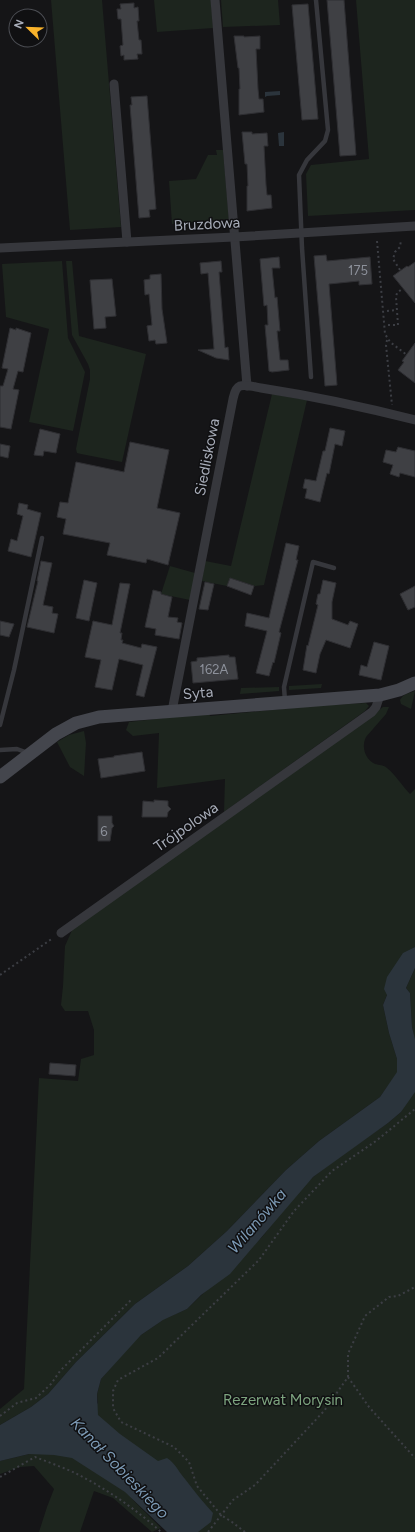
<svg xmlns="http://www.w3.org/2000/svg" width="415" height="1532" font-family="Figtree,sans-serif">
<style>
.green{fill:#1d251e}
.water{fill:#2b343c}
.building{fill:#3f4044;stroke:#2f2f33}
.lines{fill:none;stroke-linecap:round;stroke-linejoin:round}
.path{stroke:#3c3e44;stroke-width:2;stroke-dasharray:2 3;stroke-linecap:butt}
.lane{stroke:#36373c;stroke-width:4.5}
.street{stroke:#36373c;stroke-width:9}
.secondary{stroke:#44464d;stroke-width:13}
.labels{text-anchor:middle;dominant-baseline:central;stroke-width:3;stroke-linejoin:round;paint-order:stroke}
.number-label{font-size:13px;fill:#8d919b}
.street-label{font-size:15px;fill:#a7acb8;stroke:#101012}
.park-label{font-size:15px;fill:#7da47f;stroke:#101012}
.water-label{font-size:16px;font-style:italic;fill:#7c9ab5;stroke:#101012}
</style>
<rect width="100%" height="100%" fill="#151517"/>
<!-- green -->
<g class="green">
<polygon points="51,0 102,0 121,227 70,230"/>
<polygon points="154,0 211,0 213,28 157,32"/>
<polygon points="221,0 278,0 280,25 223,27"/>
<polygon points="356,0 415,0 415,210 308,216 306,174 311,165 369,159"/>
<polygon points="216,150 223,150 229,219 172,224 169,181 196,179 208,155 217,155"/>
<polygon points="62,261 68,338 85,372 73,431 29,422 49,329 6,317 2,264"/>
<polygon points="66,261 72,261 79,336 146,354 122,462 81,454 77,453 76,449 90,379 90,370 88,364 72,335"/>
<polygon points="272,394 307,400 264,585 255,586 230,578 227,586 202,581 205,561 231,566"/>
<polygon points="170,566 195,573 190,600 161,594"/>
<polygon points="322,684 321,688 289,690 289,686"/>
<polygon points="279,687 279,691 240,694 241,688"/>
<path d="M415,691L411,709L401,704L400,700C403,694 409,693 415,691Z"/>
<polygon points="366,703 369,706 365,711 224,812 225,779 157,788 159,733 133,736 126,730 129,722 209,713 210,716 312,706"/>
<path d="M383,707H389L386,714L366,737C361,747 365,759 375,764C379,765 384,765 387,768C396,775 402,786 410,794L415,789V947L403,954L383,1005L389,1033L397,1059V1073L380,1097L319,1141L286,1170L227,1231L188,1266L135,1304L76,1362L48,1394L31,1407L0,1425V1409L24,1389L39,1078L78,1081L81,1059L94,1055V1030L88,1011H65L61,1005L63,986L65,946L73,928Z"/>
<polygon points="84,731 86,743 84,776 70,767 57,742 69,735"/>
<polygon points="415,968 415,1041 412,1027 410,993 406,988"/>
<polygon points="415,1062 415,1532 171,1532 131,1498 161,1528 152,1532 113,1498 94,1491 80,1532 39,1532 47,1507 54,1489 34,1466 20,1467 0,1474 0,1461 29,1454 36,1454 98,1403 97,1394 101,1379 131,1344 141,1335 164,1319 187,1309 262,1237 299,1190 313,1177 343,1154 388,1123 401,1112 414,1089"/>
</g>
<!-- water -->
<g class="water">
<polygon points="280,91 280,95 267,96 265,97 265,92"/>
<polygon points="284,132 284,146 279,146 278,133"/>
<path d="M415,947V968L406,988L410,993L412,1027L415,1039V1092L401,1112L388,1123L313,1177L230,1274L201,1295L187,1309L163,1320L141,1335L101,1379L97,1394L98,1415L120,1434L158,1461L167,1458C176,1464 178,1471 185,1479C194,1491 203,1502 213,1513L211,1522L198,1532H167L125,1492L72,1458L54,1455L29,1454L0,1461V1425L31,1407L48,1394L76,1362L135,1304L188,1266L227,1231L286,1170L319,1141L380,1097L397,1072V1059L389,1033L383,1005L387,995L384,989L387,977L403,953Z"/>
</g>
<!-- building -->
<g class="building">
<polygon points="327,0 344,0 356,155 340,156"/>
<polygon points="134,3 134,8 138,7 139,21 137,21 139,40 141,40 142,54 137,54 138,59 124,60 124,55 121,56 120,46 123,45 121,19 118,19 117,9 121,9 120,4"/>
<polygon points="308,4 318,119 302,120 292,5"/>
<polygon points="234,36 244,36 244,37 260,36 260,49 256,49 258,89 259,99 263,99 264,112 239,115 239,89 240,89 239,68 238,68"/>
<polygon points="147,96 156,209 149,210 150,217 139,218 130,105 132,105 131,97"/>
<polygon points="242,132 252,132 252,134 267,133 268,146 264,146 266,185 267,195 271,195 272,208 247,211 247,186 248,186 247,164 245,164"/>
<polygon points="326,255 327,261 370,257 372,284 359,285 359,281 329,284 337,385 325,386 314,256"/>
<polygon points="279,257 280,268 272,268 275,298 277,297 280,331 277,331 280,360 288,360 289,370 272,372 269,371 265,325 268,325 267,305 264,306 260,259"/>
<polygon points="221,261 222,272 219,272 225,348 228,347 229,360 216,358 198,350 214,349 208,273 201,274 200,263"/>
<polygon points="415,262 415,303 393,276 407,266 408,267"/>
<polygon points="161,274 162,309 167,343 156,344 155,340 149,341 147,326 152,325 149,294 145,295 144,280 150,279 150,275"/>
<polygon points="112,279 116,316 105,317 106,328 94,329 90,280"/>
<polygon points="10,328 16,330 16,328 31,333 23,372 18,371 13,389 19,390 11,429 0,427 0,386 3,386 8,369 2,368"/>
<polygon points="415,343 415,383 398,370 404,362 402,361"/>
<polygon points="330,428 345,431 342,446 335,444 329,474 327,473 320,502 305,498 307,489 303,488 305,479 316,481 323,451 325,451"/>
<polygon points="40,429 60,434 56,453 44,451 43,456 34,455"/>
<polygon points="130,442 169,450 157,508 180,513 168,565 147,559 146,563 107,555 110,543 63,534 66,519 57,517 60,502 68,503 76,462 124,472"/>
<polygon points="0,444 10,446 8,458 0,456"/>
<polygon points="398,447 415,451 415,477 400,473 399,477 390,474 393,465 383,462 386,450 396,452"/>
<polygon points="19,503 28,505 27,509 41,513 31,557 8,551 11,539 17,541 23,516 17,514"/>
<polygon points="286,543 299,546 296,560 298,560 279,632 281,633 274,663 273,662 269,676 256,673 267,631 245,626 247,613 269,618"/>
<polygon points="41,561 52,563 43,605 53,607 52,613 58,614 54,633 27,627 38,581 37,581"/>
<polygon points="230,578 254,586 251,595 227,586"/>
<polygon points="84,580 97,583 89,621 76,618"/>
<polygon points="323,580 336,583 332,602 332,619 348,625 350,621 358,624 350,648 326,640 320,654 316,673 303,670 307,645 308,646 318,605 316,604 318,594 320,594"/>
<polygon points="205,582 214,584 208,610 199,609"/>
<polygon points="120,583 130,584 120,633 122,633 121,640 123,640 122,643 141,648 142,644 157,647 144,697 136,695 143,665 119,659 112,690 95,687 101,660 85,657 93,621 112,625"/>
<polygon points="415,586 415,607 408,610 400,594"/>
<polygon points="153,590 161,592 161,594 172,597 168,617 178,618 177,622 182,623 179,639 155,635 156,629 145,627"/>
<polygon points="0,621 14,624 9,637 0,635"/>
<polygon points="374,642 389,646 381,680 359,675 361,665 367,667"/>
<polygon points="229,655 229,657 235,657 238,679 193,683 191,662 197,661 197,658"/>
<polygon points="142,752 145,771 101,778 98,759 114,757 114,756"/>
<polygon points="154,800 168,801 168,806 171,809 168,812 167,817 142,817 143,801 154,802"/>
<polygon points="98,816 112,816 112,823 114,826 112,828 110,841 98,841"/>
<polygon points="50,1063 76,1065 75,1076 49,1074"/>
</g>
<g class="lines">
<!-- path -->
<g class="path">
<polyline points="377,241 385,334 390,342 407,355"/>
<polyline points="400,270 393,259 395,252 400,247 401,240"/>
<polyline points="387,311 397,310"/>
<polyline points="388,325 398,325 396,297 397,293 403,288"/>
<polyline points="387,340 386,345 392,405"/>
<polyline points="0,975 53,938"/>
<polyline points="348,1377 369,1407 415,1458"/>
<polyline points="0,1416 17,1403 36,1398 51,1384 60,1371 131,1300"/>
<path d="M0,1477L35,1457C48,1462 62,1467 75,1473C105,1488 136,1509 161,1532"/>
<polyline points="208,1532 233,1500 255,1485 324,1411 348,1377 348,1354 365,1316 389,1297 398,1296 415,1287"/>
<polyline points="245,1532 232,1522 221,1515 197,1486 189,1462 174,1447 121,1422 113,1408 113,1391 118,1380 158,1358 259,1260 294,1211 332,1171 376,1141 415,1109"/>
</g>
<!-- lane -->
<g class="lane">
<polyline points="311,377 302,248 299,175 307,160 325,141 328,130 316,0"/>
<polyline points="285,701 284,687 313,562 334,568"/>
<polyline points="0,725 14,670 42,538"/>
<polyline points="0,750 17,749 28,753"/>
</g>
<!-- street -->
<g class="street">
<polyline points="215,0 247,386"/>
<polyline points="114,84 127,242"/>
<polyline points="0,248 234,237 415,226"/>
<path d="M172,711L233,399C234,395 235,388 240,386C246,384 255,387 261,388C313,396 364,407 415,420"/>
<polyline points="61,933 372,712 376,707 380,695"/>
</g>
<!-- secondary -->
<polyline class="secondary" points="0,777 56,734 76,723 99,717 380,695 399,690 415,683"/>
</g>
<g class="labels">
<!-- number labels -->
<g class="number-label">
<text x="358" y="270">175</text>
<text x="214" y="669">162A</text>
<text x="104" y="831">6</text>
</g>
<!-- street labels -->
<g class="street-label">
<text transform="translate(207 224) rotate(-3)">Bruzdowa</text>
<text transform="translate(207 457) rotate(-79)">Siedliskowa</text>
<text transform="translate(198 693) rotate(-5)">Syta</text>
<text transform="translate(186 827) rotate(-35)">Trójpolowa</text>
</g>
<!-- park labels -->
<g class="park-label">
<text x="283" y="1400">Rezerwat Morysin</text>
</g>
<!-- water labels -->
<g class="water-label">
<text transform="translate(257 1221) rotate(-49)">Wilanówka</text>
<text transform="translate(120 1468) rotate(46)">Kanał Sobieskiego</text>
</g>
</g>
<!-- north arrow -->
<g transform="translate(28 28) rotate(293)"><circle r="19" fill="#101012" stroke="#4c4e54"/>
<path d="M0-3L7 15L0 10L-7 15Z" fill="#f9b32b"/>
<text y="-6" font-size="11" font-weight="bold" text-anchor="middle" fill="#a7acb8">N</text>
</g>
</svg>
